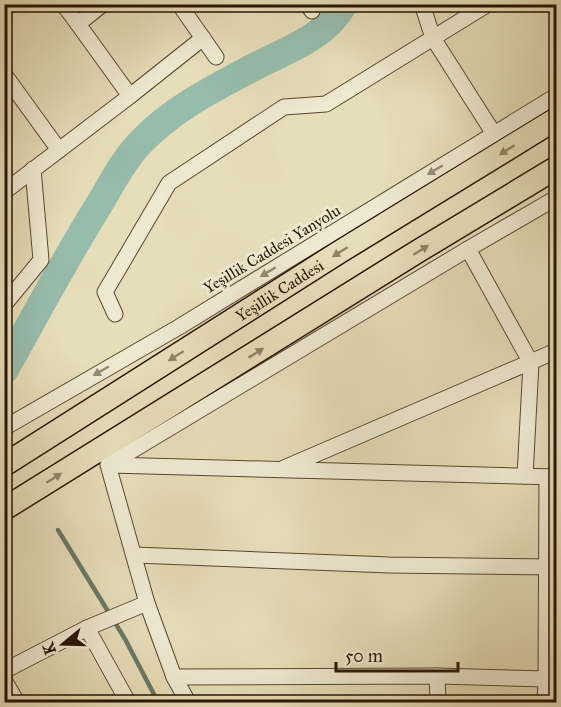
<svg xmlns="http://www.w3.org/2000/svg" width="561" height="707" font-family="'IM FELL Great Primer',serif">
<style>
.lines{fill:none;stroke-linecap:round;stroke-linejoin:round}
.stream{stroke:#6a7967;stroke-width:4.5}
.river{stroke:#96bcac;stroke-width:28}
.minor-casing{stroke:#58472e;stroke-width:17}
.highway-casing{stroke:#281500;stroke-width:25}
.minor{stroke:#efe9d2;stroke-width:15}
.highway{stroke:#e6ddb9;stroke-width:22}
.oneway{fill:#908366}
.oneway2{fill:#958a74}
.labels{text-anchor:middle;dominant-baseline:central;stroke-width:6;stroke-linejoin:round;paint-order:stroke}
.street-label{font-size:16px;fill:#281500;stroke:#efe9d2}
</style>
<rect width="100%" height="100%" fill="#e6ddb9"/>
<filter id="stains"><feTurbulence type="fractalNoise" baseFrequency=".00333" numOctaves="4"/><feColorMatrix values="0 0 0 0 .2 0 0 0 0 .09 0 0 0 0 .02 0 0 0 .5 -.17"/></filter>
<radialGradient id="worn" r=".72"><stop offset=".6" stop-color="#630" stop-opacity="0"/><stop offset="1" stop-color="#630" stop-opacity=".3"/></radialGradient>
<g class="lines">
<!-- stream -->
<polyline class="stream" points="58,530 125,639 158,702"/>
<!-- river -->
<path class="river" d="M4,371C35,316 64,261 97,208C110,187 122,162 139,144C171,110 212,89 252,68C286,50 324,39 344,4"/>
<!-- minor casing -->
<g class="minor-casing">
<g id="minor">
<polyline points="63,4 78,24"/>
<polyline points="179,4 216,57"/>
<polyline points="307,4 312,11"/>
<polyline points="422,4 433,38 494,134"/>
<polyline points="4,74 59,150"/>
<polyline points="130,96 203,38"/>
<polyline points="4,192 130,96 78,24 103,4"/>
<polyline points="468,249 531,363 525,476"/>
<polyline points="4,305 41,260 33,169"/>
<polyline points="115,314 105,292 169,183 284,107 326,104 488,4"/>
<polyline points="4,428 179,327 556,96"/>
<polyline points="110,465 556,477"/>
<polyline points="284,468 556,351"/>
<polyline points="135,555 389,565 555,567"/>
<polyline points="87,628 128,702"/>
<polyline points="4,671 87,628 147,603"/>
<polyline points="437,676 438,702"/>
<polyline points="174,677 437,676 546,679 547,477"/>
<polyline points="4,680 17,702"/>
<polyline points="188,702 174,677 147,603 108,465 468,249 556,198"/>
<polyline points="545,702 546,679 556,680"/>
</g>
</g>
<!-- highway casing -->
<g class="highway-casing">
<g id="highway">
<path id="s1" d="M4,465L341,251L556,119"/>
<polyline points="4,509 420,250 556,168"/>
</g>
</g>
<!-- minor -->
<use href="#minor" class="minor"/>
<!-- highway -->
<use href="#highway" class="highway"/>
</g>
<!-- one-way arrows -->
<defs><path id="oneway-solid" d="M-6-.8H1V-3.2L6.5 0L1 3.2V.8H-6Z" transform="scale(1.5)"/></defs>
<g class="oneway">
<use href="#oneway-solid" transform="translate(507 150) rotate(148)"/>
<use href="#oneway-solid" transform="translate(421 250) rotate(-32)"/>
<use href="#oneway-solid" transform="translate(340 252) rotate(148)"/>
<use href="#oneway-solid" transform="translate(256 353) rotate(-32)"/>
<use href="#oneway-solid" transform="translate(176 356) rotate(148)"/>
<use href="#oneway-solid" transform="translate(54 478) rotate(-32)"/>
</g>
<g class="oneway2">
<use href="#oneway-solid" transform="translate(435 170) rotate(149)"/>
<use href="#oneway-solid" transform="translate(268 272) rotate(149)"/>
<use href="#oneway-solid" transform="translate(101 371) rotate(150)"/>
</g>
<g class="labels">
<!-- street labels -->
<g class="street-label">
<text transform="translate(272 249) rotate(-31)">Yeşillik Caddesi Yanyolu</text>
<text stroke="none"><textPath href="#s1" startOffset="326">Yeşillik Caddesi</textPath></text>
</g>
</g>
<!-- margin -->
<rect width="561" height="707" fill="none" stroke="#e6ddb9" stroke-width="24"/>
<rect x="6" y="6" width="549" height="695" fill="none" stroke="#281500" stroke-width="3"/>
<rect x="12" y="12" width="537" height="683" fill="none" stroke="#281500" stroke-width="1.5"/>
<!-- north arrow -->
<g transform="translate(63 644) rotate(251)" stroke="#efe9d2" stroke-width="4.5" paint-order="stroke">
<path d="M0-4.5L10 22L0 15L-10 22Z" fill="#281500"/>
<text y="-9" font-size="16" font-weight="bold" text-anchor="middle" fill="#281500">K</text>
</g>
<!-- scale -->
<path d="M336 662v9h122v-9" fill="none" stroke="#281500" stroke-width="3"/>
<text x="345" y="662" font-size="18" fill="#281500" stroke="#efe9d2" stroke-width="4.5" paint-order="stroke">50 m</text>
<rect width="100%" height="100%" filter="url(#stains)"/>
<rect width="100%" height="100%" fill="url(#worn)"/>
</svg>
